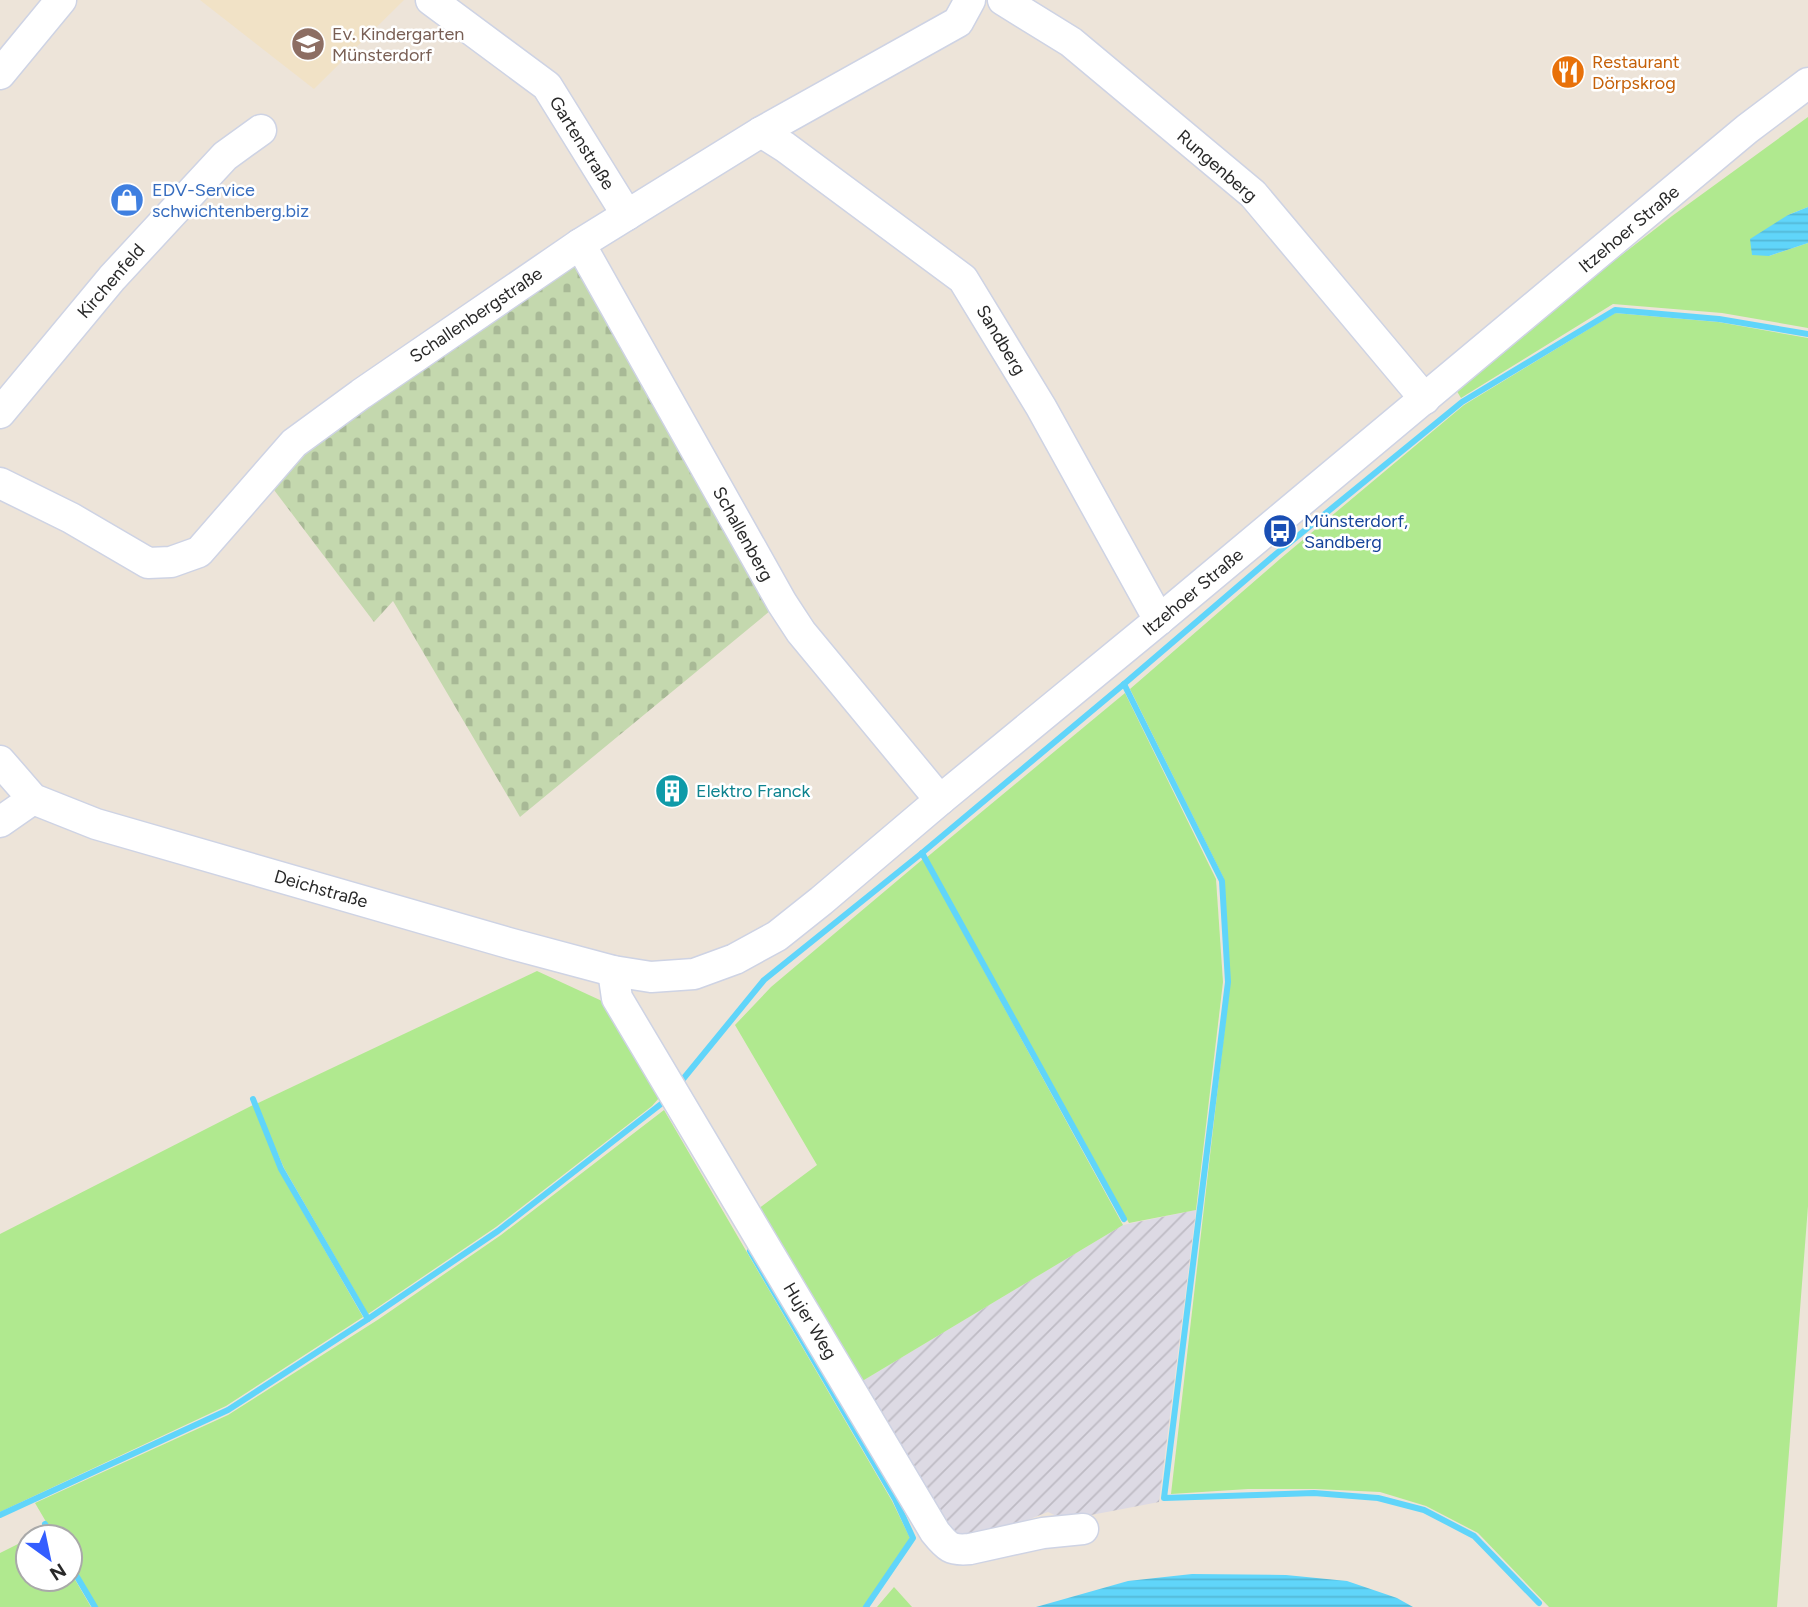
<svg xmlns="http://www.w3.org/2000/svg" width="1808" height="1607" font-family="Figtree,sans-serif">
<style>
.industrial{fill:url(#industrial-furrows)}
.education{fill:#f1e2c6}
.grass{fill:#b0e98f}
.cemetery{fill:url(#cemetery-stones)}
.water{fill:url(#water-rules)}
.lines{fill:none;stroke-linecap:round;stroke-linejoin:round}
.stream{stroke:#60d5fa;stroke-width:6}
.minor-casing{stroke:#ced3e4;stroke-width:33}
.minor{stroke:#fff;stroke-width:30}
.labels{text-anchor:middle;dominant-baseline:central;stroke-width:5;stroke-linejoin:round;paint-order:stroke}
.education-label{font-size:18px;fill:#785e54;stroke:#fff;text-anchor:start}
.food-label{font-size:18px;fill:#c56008;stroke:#fff;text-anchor:start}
.street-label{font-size:18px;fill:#292929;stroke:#fff}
.shop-label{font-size:18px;fill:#366cbe;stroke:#fff;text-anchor:start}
.transit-label{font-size:18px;fill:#164399;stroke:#fff;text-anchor:start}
.culture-label{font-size:18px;fill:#0d838f;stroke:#fff;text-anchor:start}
</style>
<defs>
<pattern id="industrial-furrows" width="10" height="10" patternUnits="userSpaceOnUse" patternTransform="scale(1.75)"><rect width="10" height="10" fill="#dddae4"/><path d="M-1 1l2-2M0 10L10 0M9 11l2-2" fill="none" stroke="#bebbc4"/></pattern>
<pattern id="cemetery-stones" width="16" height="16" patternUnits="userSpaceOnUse" patternTransform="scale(1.75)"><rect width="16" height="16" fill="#c4d8ae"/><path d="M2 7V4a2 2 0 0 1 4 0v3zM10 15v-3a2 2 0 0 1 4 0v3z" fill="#a8b996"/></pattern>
<pattern id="water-rules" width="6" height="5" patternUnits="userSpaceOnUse" patternTransform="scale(1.75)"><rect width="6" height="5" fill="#60d5fa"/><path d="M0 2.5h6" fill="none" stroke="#53b7d6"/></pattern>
</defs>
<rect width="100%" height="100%" fill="#ede4d9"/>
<!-- industrial -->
<polygon class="industrial" points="1196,1210 1159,1502 1065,1520 1048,1512 975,1540 950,1538 854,1386 1123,1225"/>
<!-- education -->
<polygon class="education" points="200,0 404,0 314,89"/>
<!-- grass -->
<g class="grass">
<polygon points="1808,117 1808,207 1788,215 1769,256 1808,243 1808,328 1722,313 1613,304 1461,398 1455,388 1588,281 1672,216"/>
<polygon points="1615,313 1718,322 1808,338 1808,1206 1777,1607 1549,1607 1478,1533 1426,1506 1380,1492 1315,1489 1248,1489 1171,1494 1230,982 1224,879 1130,689 1280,559 1464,405"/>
<polygon points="1125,693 1216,879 1223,982 1196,1210 1129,1223 926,858"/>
<polygon points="923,859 1123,1225 854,1386 754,1212 817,1165 735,1025 771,987"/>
<polygon points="537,971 615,1007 666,1090 652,1106 496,1227 368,1314 284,1168 256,1104"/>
<polygon points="253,1105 279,1170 363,1317 226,1406 0,1512 0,1234"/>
<polygon points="664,1110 892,1501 910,1538 864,1607 96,1607 70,1562 70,1537 55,1537 35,1503 228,1415 379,1319 501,1235"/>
<polygon points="28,1539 28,1579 70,1579 70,1571 91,1607 0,1607 0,1553"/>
<polygon points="894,1587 912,1607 877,1607"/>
</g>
<!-- cemetery -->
<polygon class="cemetery" points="574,266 776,606 520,817 393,601 374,622 271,486 306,446"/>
<!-- water -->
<g class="water">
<polygon points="1808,207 1808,243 1769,256 1752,255 1750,239 1788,215"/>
<polygon points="1192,1574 1286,1575 1347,1581 1397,1598 1413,1607 1036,1607 1128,1581"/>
</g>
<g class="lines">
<!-- stream -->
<g class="stream">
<polyline points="1124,684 1222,881 1228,982 1164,1498 1314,1493 1378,1498 1424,1510 1474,1536 1539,1603"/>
<polyline points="922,853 1124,1219"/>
<polyline points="679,1084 764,980 922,853 1124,684 1277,553 1462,402 1615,310 1719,319 1808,334"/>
<polyline points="253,1099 281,1169 368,1319"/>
<polyline points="750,1251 895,1499 913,1538 866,1607"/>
<polyline points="0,1515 228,1410 368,1319 498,1231 661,1104"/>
<polyline points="45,1524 53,1537"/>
<polyline points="70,1565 95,1607"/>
</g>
<!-- minor casing -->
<g class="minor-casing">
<g id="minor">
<polyline points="431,0 547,86 627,215"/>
<polyline points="1003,0 1071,42 1253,194 1425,399"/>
<polyline points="0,74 61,0"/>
<polyline points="761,132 785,147 963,279 1041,407 1159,620"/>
<polyline points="580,244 782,603 801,632 940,800"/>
<polyline points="0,413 112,278 225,156 261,130"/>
<polyline points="0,483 71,518 148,563 171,562 199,552 294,443 361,394 580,244 761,132 958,22 970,0"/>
<polyline points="0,761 33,799 96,824 512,944 613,971 651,977 694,974 735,959 777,936 821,901 940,800 1159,620 1747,129 1808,83"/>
<polyline points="0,822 33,799"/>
<path d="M613,971L617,998L935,1532C947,1547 951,1551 970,1549L1043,1533L1083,1529"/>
</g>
</g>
<!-- minor -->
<use href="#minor" class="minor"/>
</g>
<!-- icons -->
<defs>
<g id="school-disc" transform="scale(1.75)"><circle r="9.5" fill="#8d6e63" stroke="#fff"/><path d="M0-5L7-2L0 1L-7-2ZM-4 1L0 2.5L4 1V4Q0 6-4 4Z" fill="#fff"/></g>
<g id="restaurant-disc" transform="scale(1.75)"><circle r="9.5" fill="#e8710a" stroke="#fff"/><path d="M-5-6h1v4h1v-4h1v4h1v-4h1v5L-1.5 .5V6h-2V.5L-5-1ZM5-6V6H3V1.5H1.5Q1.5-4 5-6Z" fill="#fff"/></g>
<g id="shop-disc" transform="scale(1.75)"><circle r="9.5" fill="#3f7fe0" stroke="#fff"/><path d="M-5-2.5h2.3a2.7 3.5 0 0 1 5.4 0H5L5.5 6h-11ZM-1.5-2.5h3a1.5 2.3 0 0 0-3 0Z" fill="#fff"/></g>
<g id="bus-disc" transform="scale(1.75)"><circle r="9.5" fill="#1a4fb4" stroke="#fff"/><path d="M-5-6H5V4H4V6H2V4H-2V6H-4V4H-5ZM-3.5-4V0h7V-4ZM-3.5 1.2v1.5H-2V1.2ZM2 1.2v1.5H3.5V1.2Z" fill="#fff"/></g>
<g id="building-disc" transform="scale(1.75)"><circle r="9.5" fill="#0f9aa8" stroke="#fff"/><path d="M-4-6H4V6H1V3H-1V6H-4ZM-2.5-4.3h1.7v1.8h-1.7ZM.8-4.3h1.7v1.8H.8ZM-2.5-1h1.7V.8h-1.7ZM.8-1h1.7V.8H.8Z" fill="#fff"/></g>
</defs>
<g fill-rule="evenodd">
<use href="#school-disc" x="308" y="44"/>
<use href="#restaurant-disc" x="1568" y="72"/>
<use href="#shop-disc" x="127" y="200"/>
<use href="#bus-disc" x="1280" y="531"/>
<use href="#building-disc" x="672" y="791"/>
</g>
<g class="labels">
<!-- education labels -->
<g class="education-label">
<text x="332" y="34">Ev. Kindergarten<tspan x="332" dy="21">Münsterdorf</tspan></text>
</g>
<!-- food labels -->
<g class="food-label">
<text x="1592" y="62">Restaurant<tspan x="1592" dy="21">Dörpskrog</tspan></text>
</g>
<!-- street labels -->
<g class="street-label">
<text transform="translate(582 143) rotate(58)">Gartenstraße</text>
<text transform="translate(1217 166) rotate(41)">Rungenberg</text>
<text transform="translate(1629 229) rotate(-40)">Itzehoer Straße</text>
<text transform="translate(111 281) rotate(-49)">Kirchenfeld</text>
<text transform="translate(476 315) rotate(-34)">Schallenbergstraße</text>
<text transform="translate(1001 340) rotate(59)">Sandberg</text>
<text transform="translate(743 534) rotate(61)">Schallenberg</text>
<text transform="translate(1193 592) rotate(-40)">Itzehoer Straße</text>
<text transform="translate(321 889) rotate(16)">Deichstraße</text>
<text transform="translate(810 1321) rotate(59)">Hujer Weg</text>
</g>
<!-- shop labels -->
<g class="shop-label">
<text x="152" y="190">EDV-Service<tspan x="152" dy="21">schwichtenberg.biz</tspan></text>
</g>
<!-- transit labels -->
<g class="transit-label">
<text x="1304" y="521">Münsterdorf,<tspan x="1304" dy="21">Sandberg</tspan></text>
</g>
<!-- culture labels -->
<g class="culture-label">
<text x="696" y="791">Elektro Franck</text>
</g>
</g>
<!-- north arrow -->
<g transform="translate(49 1558) rotate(147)"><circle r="33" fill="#ffffff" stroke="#a9a9a9" stroke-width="2"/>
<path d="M0-5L12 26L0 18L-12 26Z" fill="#345eff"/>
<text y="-10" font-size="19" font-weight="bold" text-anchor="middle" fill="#292929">N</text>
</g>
</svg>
